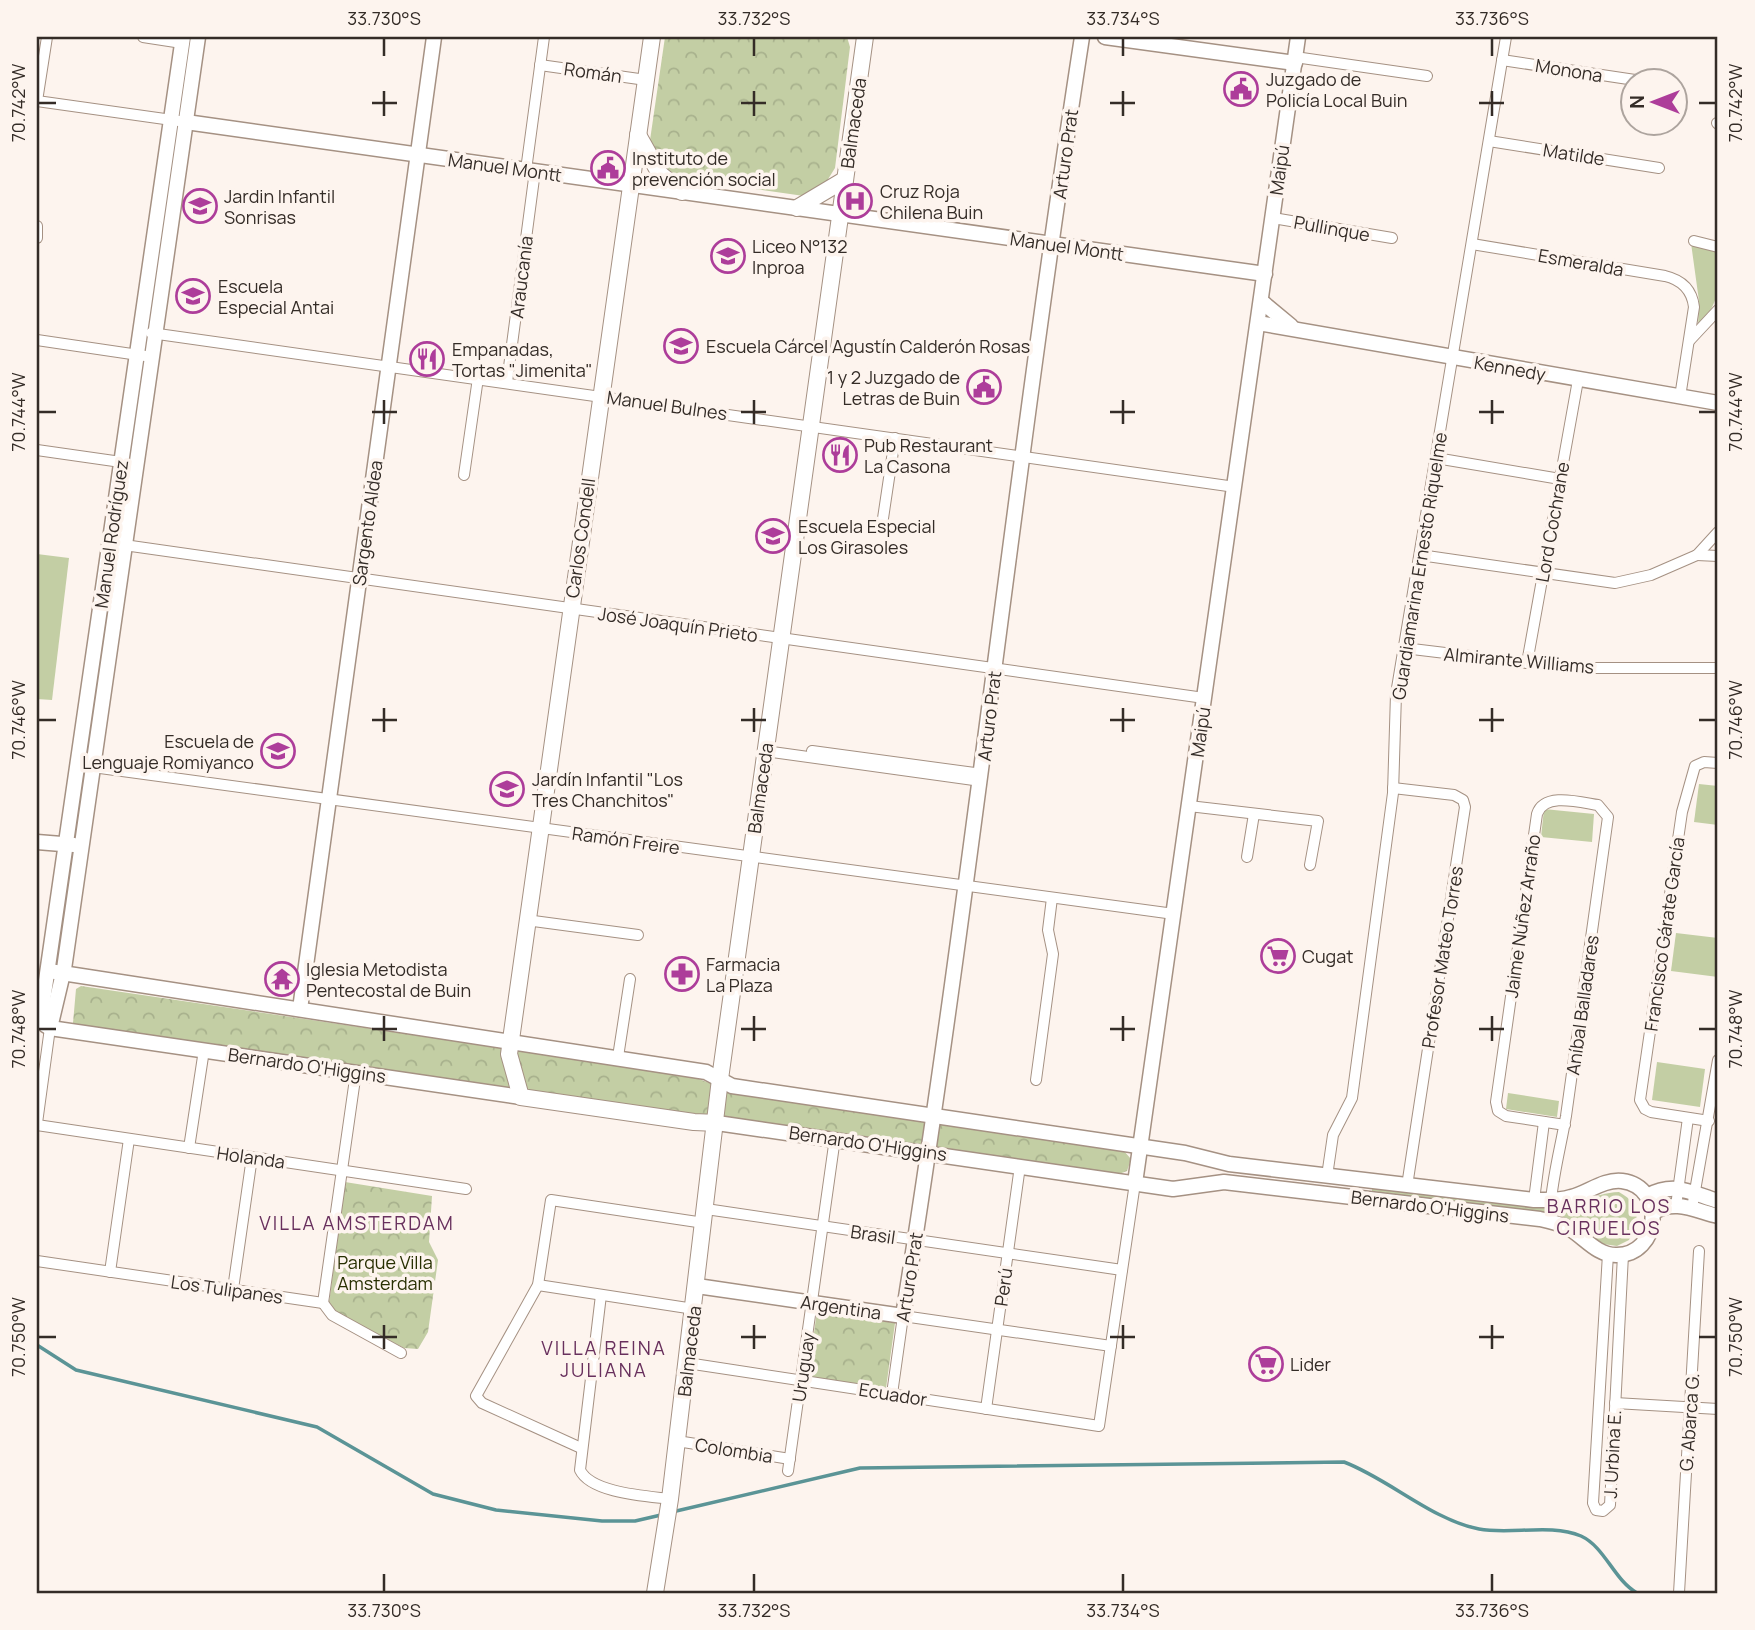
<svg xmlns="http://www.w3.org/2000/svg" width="1755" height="1630" font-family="Manrope,sans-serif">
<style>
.grass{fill:#c3cea4}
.forest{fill:url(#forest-crowns)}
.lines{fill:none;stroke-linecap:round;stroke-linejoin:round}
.stream{stroke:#5b9496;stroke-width:3.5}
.street-casing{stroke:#a59183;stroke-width:12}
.secondary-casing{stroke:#a59183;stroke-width:17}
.primary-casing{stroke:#a59183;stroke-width:18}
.street{stroke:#fff;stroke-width:10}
.secondary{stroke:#fff;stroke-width:14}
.primary{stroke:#fff;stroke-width:16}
.ticks{fill:none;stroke:#342c27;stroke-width:2.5}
.labels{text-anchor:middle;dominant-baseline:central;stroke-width:7;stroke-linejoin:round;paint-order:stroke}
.street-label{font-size:18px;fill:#342c27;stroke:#fdf4ee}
.poi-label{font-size:18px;fill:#342c27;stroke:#fdf4ee;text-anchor:start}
.park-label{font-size:18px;fill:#283002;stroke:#fdf4ee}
.neighbourhood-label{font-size:19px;letter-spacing:2px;fill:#68305d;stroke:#fdf4ee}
.neatline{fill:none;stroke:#342c27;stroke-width:2.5}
.ticks-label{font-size:18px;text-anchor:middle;fill:#342c27}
</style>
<defs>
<pattern id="forest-crowns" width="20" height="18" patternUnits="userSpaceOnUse" patternTransform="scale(1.75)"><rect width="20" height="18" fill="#c3cea4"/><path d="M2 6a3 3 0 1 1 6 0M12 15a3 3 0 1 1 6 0" fill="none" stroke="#a8b18d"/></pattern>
</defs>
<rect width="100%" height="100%" fill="#fdf4ee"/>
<!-- grass -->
<g class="grass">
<path d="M1691,243L1718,250C1718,284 1723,300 1698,326L1699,301Z"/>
<polygon points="37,554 69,558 52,700 37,699"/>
<polygon points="1699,784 1718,786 1718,825 1694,822"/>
<polygon points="1544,809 1594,814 1592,842 1541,837"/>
<polygon points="1676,933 1718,938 1718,977 1671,971"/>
<polygon points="1657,1062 1705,1069 1700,1107 1652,1100"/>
<polygon points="1508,1093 1559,1101 1557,1117 1506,1109"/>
<path d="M1372,1186L1545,1208C1573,1208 1593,1193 1619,1192C1641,1204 1640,1220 1629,1240L1617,1246L1603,1244L1555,1215L1372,1191Z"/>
</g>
<!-- forest -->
<g class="forest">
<polygon points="665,37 847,37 850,47 835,168 825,184 804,196 671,177 649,147"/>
<polygon points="81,986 691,1076 736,1093 1124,1151 1131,1159 1127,1171 1119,1174 78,1026 73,1023 76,989"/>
<polygon points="345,1182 432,1196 429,1242 438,1260 428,1332 418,1349 404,1348 334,1311 329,1303"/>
<polygon points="817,1311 895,1323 886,1388 808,1377"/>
</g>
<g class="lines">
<!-- stream -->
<g class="stream">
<polyline points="37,1345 76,1370 317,1427 433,1494 496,1510 602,1521 635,1521 661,1515"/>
<path d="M672,1512L860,1468L1344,1462C1389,1479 1432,1520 1479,1529C1511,1535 1550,1523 1581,1536C1605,1547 1614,1580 1637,1593"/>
</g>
<!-- street casing -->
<g class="street-casing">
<g id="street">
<polyline points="143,37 182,43"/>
<polyline points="1295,57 1427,76"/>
<polyline points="1502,60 1635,80"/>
<polyline points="540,65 646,80"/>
<polyline points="37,101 186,122"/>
<polyline points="37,101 47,37"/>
<polyline points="1717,123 1718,124"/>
<polyline points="1489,141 1659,168"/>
<polyline points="526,170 544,37"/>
<polyline points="1273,218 1392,238"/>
<polyline points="37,226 37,238"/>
<polyline points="1694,241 1718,247"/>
<path d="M1472,244L1665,276C1682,280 1692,290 1694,307L1680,397"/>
<polyline points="151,333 1235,487"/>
<polyline points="37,340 152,357"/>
<polyline points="1690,340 1718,310"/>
<polyline points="507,382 535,171"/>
<polyline points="37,450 121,462"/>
<polyline points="1436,458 1560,479"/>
<polyline points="464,475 478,378"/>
<polyline points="882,525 895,438"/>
<polyline points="110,543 1204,698"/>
<polyline points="1420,555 1615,583 1651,575 1697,555 1718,532"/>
<polyline points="1697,555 1718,556"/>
<polyline points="1404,648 1569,668 1718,668"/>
<polyline points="1527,663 1578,380"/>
<polyline points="765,751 981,781"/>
<polyline points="812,751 982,774"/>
<polyline points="78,765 1174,914"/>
<polyline points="1393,788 1454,795 1463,800 1465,807 1407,1186"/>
<polyline points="1189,806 1318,821 1310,865"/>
<polyline points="1247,857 1254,814"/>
<polyline points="526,920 638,935"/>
<polyline points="618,1057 630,979"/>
<polyline points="1036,1080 1053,954 1048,930 1052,898"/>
<polyline points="1709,1121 1651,1112 1645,1109 1640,1100 1682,812 1695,766 1704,762 1718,763"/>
<polyline points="37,1123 50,1028"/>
<polyline points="37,1125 466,1189"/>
<polyline points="189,1148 204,1050"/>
<polyline points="1327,1176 1333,1135 1352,1098 1393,793 1396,694 1506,37"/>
<polyline points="1534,1200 1544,1122"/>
<path d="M1551,1200C1554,1171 1561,1145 1566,1116L1608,817L1598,805C1579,802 1544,792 1537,814L1496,1102L1498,1111L1506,1116L1565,1125"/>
<polyline points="1676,1206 1688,1118"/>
<polyline points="1692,1208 1718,1060"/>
<polyline points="706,1209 1122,1270"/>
<polyline points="1608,1254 1593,1503 1596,1510 1603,1511 1610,1505 1623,1255"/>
<polyline points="37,1261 323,1303"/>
<polyline points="110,1272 129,1139"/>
<polyline points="538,1285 694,1309"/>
<polyline points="233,1289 252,1157"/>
<path d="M601,1295L580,1470C591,1493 646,1496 670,1499"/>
<polyline points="323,1303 356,1072"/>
<polyline points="323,1303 332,1315 401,1353"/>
<polyline points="687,1363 1099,1426 1135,1183"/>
<polyline points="892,1394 903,1316 1111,1346"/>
<polyline points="1615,1403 1718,1409"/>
<polyline points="986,1409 1020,1166"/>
<polyline points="677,1441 790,1459"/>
<polyline points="581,1448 482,1403 476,1396 538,1285 551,1200 704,1223"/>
<polyline points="788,1471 835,1138"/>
<polyline points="1679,1593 1699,1251"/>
</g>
</g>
<!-- secondary casing -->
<g class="secondary-casing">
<g id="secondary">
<polyline points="1105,37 1295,63"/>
<polyline points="186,122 1265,274"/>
<polyline points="1261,301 1291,326"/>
<polyline points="1258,323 1718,403"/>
<polyline points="37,842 74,845"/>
<path d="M49,971L706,1072L732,1086L1185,1153L1229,1164L1534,1200C1547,1200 1559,1201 1571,1197C1588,1193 1603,1179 1622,1181C1667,1187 1660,1256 1616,1255C1597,1255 1585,1238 1570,1229C1561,1224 1550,1221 1540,1219L1224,1182L1173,1189L717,1123"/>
<polyline points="300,1009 434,37"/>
<polyline points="50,1028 45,1025 42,1008 183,37"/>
<polyline points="50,1028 64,969 198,37"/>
<polyline points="50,1028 521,1097"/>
<polyline points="1135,1183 1298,37"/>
<path d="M1647,1196C1675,1181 1691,1193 1718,1201"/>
<path d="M1653,1213C1674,1198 1696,1211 1718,1216"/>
<path d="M697,1286L903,1316C971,891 1016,462 1082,37"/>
</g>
</g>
<!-- primary casing -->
<g class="primary-casing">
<g id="primary">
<polyline points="652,37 509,1054 521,1097 694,1122 717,1123"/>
<polyline points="638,135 660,174 682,192"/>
<polyline points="797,208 844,180"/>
<polyline points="655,1593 670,1499 720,1079 865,37"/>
</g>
</g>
<!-- street -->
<use href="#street" class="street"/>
<!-- secondary -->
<use href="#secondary" class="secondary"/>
<!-- primary -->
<use href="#primary" class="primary"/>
</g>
<!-- ticks -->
<path class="ticks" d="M384,38V56M754,38V56M1123,38V56M1492,38V56M384,91V116M754,91V116M1123,91V116M1492,91V116M38,103H56M372,103H397M741,103H766M1110,103H1135M1479,103H1504M1699,103H1716M384,400V424M754,400V424M1123,400V424M1492,400V424M38,412H56M372,412H397M741,412H766M1110,412H1135M1479,412H1504M1699,412H1716M384,708V732M754,708V732M1123,708V732M1492,708V732M38,720H56M372,720H397M741,720H766M1110,720H1135M1479,720H1504M1699,720H1716M384,1016V1041M754,1016V1041M1123,1016V1041M1492,1016V1041M38,1029H56M372,1029H397M741,1029H766M1110,1029H1135M1479,1029H1504M1699,1029H1716M384,1325V1349M754,1325V1349M1123,1325V1349M1492,1325V1349M38,1337H56M372,1337H397M741,1337H766M1110,1337H1135M1479,1337H1504M1699,1337H1716M384,1574V1592M754,1574V1592M1123,1574V1592M1492,1574V1592"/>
<!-- icons -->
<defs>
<g id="civic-ring" transform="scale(1.75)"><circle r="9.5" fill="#fdf4ee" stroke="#ad3d9a" stroke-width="1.5"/><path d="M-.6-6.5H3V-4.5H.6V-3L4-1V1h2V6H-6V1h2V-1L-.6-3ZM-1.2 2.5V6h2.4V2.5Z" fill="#ad3d9a"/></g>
<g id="hospital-ring" transform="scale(1.75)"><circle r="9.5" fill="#fdf4ee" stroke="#ad3d9a" stroke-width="1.5"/><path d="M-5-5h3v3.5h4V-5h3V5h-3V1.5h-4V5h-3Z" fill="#ad3d9a"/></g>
<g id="school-ring" transform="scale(1.75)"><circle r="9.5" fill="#fdf4ee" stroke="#ad3d9a" stroke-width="1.5"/><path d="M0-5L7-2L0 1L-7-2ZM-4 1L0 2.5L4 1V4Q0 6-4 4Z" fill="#ad3d9a"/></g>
<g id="restaurant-ring" transform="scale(1.75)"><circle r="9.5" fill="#fdf4ee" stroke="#ad3d9a" stroke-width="1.5"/><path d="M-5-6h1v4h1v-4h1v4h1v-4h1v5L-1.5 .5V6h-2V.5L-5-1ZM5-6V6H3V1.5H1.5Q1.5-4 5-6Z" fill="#ad3d9a"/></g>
<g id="supermarket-ring" transform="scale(1.75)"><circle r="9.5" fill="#fdf4ee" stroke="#ad3d9a" stroke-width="1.5"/><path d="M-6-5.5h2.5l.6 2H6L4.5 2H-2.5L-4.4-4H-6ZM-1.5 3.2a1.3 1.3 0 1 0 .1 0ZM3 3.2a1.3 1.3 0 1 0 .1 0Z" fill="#ad3d9a"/></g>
<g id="pharmacy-ring" transform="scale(1.75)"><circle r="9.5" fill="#fdf4ee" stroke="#ad3d9a" stroke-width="1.5"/><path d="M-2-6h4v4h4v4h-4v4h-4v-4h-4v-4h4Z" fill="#ad3d9a"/></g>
<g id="temple-ring" transform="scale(1.75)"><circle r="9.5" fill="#fdf4ee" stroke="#ad3d9a" stroke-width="1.5"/><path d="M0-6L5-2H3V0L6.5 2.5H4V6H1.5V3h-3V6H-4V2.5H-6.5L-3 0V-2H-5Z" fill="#ad3d9a"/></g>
</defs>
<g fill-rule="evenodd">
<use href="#civic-ring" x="1241" y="89"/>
<use href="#civic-ring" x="608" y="168"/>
<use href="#hospital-ring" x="855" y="201"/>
<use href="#school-ring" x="200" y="206"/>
<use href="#school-ring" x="728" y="256"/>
<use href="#school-ring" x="193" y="296"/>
<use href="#school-ring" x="681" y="346"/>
<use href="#restaurant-ring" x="427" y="359"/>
<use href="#civic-ring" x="984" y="387"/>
<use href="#restaurant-ring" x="840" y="455"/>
<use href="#school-ring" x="773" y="536"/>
<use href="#school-ring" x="278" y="751"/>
<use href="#school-ring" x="507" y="789"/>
<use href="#supermarket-ring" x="1278" y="956"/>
<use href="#pharmacy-ring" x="682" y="974"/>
<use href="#temple-ring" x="282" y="979"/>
<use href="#supermarket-ring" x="1266" y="1364"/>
</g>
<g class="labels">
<!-- street labels -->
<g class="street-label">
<text transform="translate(1569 70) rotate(9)">Monona</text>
<text transform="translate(593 72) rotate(8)">Román</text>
<text transform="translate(853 123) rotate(-82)">Balmaceda</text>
<text transform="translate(1065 154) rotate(-82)">Arturo Prat</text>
<text transform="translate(1574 154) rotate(9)">Matilde</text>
<text transform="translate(505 167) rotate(8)">Manuel Montt</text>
<text transform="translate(1279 170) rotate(-82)">Maipú</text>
<text transform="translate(1332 228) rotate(10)">Pullinque</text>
<text transform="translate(1067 246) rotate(8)">Manuel Montt</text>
<text transform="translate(1581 262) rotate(10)">Esmeralda</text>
<text transform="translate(521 277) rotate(-83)">Araucanía</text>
<text transform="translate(1510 368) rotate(10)">Kennedy</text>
<text transform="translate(667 405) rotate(8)">Manuel Bulnes</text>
<text transform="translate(1552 522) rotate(-80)">Lord Cochrane</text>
<text transform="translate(367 523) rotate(-82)">Sargento Aldea</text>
<text transform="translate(111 534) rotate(-82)">Manuel Rodríguez</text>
<text transform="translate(580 538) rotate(-82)">Carlos Condell</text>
<text transform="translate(1419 566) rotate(-81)">Guardiamarina Ernesto Riquelme</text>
<text transform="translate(678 624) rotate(8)">José Joaquín Prieto</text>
<text transform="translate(1519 660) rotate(5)">Almirante Williams</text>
<text transform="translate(989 716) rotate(-83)">Arturo Prat</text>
<text transform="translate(1200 732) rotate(-82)">Maipú</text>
<text transform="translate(760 788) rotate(-82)">Balmaceda</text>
<text transform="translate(626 840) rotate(8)">Ramón Freire</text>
<text transform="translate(1522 916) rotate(-82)">Jaime Núñez Arraño</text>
<text transform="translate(1664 934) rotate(-82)">Francisco Gárate García</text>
<text transform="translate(1442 957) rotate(-81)">Profesor Mateo Torres</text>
<text transform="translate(1582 1005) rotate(-82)">Aníbal Balladares</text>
<text transform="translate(307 1065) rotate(8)">Bernardo O'Higgins</text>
<text transform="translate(868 1143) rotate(8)">Bernardo O'Higgins</text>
<text transform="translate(251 1157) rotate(8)">Holanda</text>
<text transform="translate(1430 1206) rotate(7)">Bernardo O'Higgins</text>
<text transform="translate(873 1234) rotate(8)">Brasil</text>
<text transform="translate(909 1277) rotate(-81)">Arturo Prat</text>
<text transform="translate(1003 1287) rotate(-82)">Perú</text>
<text transform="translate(227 1289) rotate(8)">Los Tulipanes</text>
<text transform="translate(841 1307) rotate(8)">Argentina</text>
<text transform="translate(689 1351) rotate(-83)">Balmaceda</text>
<text transform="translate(803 1367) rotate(-82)">Uruguay</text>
<text transform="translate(893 1394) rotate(9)">Ecuador</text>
<text transform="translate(1689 1422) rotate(-86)">G. Abarca G.</text>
<text transform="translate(734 1450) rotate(9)">Colombia</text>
<text transform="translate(1612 1454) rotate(-87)">J. Urbina E.</text>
</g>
<!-- poi labels -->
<g class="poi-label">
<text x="1266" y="79">Juzgado de<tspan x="1266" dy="21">Policía Local Buin</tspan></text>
<text x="632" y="158">Instituto de<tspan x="632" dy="21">prevención social</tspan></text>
<text x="880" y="191">Cruz Roja<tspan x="880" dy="21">Chilena Buin</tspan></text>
<text x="224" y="196">Jardin Infantil<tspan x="224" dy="21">Sonrisas</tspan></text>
<text x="752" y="246">Liceo N°132<tspan x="752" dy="21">Inproa</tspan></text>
<text x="218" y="286">Escuela<tspan x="218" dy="21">Especial Antai</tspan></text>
<text x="706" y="346">Escuela Cárcel Agustín Calderón Rosas</text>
<text x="452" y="349">Empanadas,<tspan x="452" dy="21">Tortas "Jimenita"</tspan></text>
<text x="960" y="377" text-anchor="end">1 y 2 Juzgado de<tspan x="960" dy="21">Letras de Buin</tspan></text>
<text x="864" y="445">Pub Restaurant<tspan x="864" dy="21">La Casona</tspan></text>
<text x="798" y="526">Escuela Especial<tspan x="798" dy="21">Los Girasoles</tspan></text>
<text x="254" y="741" text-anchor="end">Escuela de<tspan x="254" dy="21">Lenguaje Romiyanco</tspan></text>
<text x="532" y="779">Jardín Infantil "Los<tspan x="532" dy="21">Tres Chanchitos"</tspan></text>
<text x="1302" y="956">Cugat</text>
<text x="706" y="964">Farmacia<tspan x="706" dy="21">La Plaza</tspan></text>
<text x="306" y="969">Iglesia Metodista<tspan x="306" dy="21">Pentecostal de Buin</tspan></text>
<text x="1290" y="1364">Lider</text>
</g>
<!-- park labels -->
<g class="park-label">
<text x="385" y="1262">Parque Villa<tspan x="385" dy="21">Amsterdam</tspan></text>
</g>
<!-- neighbourhood labels -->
<g class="neighbourhood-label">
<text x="1609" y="1206">BARRIO LOS<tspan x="1609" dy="22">CIRUELOS</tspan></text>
<text x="357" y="1223">VILLA AMSTERDAM</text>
<text x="604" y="1348">VILLA REINA<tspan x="604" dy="22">JULIANA</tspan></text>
</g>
</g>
<!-- border -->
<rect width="1755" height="1630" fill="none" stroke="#fdf4ee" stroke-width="77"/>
<!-- north arrow -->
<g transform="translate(1654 102) rotate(270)"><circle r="33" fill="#fdf4ee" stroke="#ada49e" stroke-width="2"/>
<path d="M0-5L12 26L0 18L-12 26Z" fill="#ad3d9a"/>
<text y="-10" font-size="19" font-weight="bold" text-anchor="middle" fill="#342c27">N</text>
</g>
<rect x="38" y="38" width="1678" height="1554" class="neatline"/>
<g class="ticks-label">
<text x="384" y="25">33.730°S</text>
<text x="754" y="25">33.732°S</text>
<text x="1123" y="25">33.734°S</text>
<text x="1492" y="25">33.736°S</text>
<text transform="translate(1736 103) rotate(-90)" y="6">70.742°W</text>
<text transform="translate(19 103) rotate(-90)" y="6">70.742°W</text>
<text transform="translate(1736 412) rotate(-90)" y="6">70.744°W</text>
<text transform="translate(19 412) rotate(-90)" y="6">70.744°W</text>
<text transform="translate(1736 720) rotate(-90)" y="6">70.746°W</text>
<text transform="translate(19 720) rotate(-90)" y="6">70.746°W</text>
<text transform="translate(1736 1029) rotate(-90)" y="6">70.748°W</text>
<text transform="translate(19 1029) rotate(-90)" y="6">70.748°W</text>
<text transform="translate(1736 1337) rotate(-90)" y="6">70.750°W</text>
<text transform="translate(19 1337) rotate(-90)" y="6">70.750°W</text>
<text x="384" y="1617">33.730°S</text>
<text x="754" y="1617">33.732°S</text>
<text x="1123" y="1617">33.734°S</text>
<text x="1492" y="1617">33.736°S</text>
</g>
</svg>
